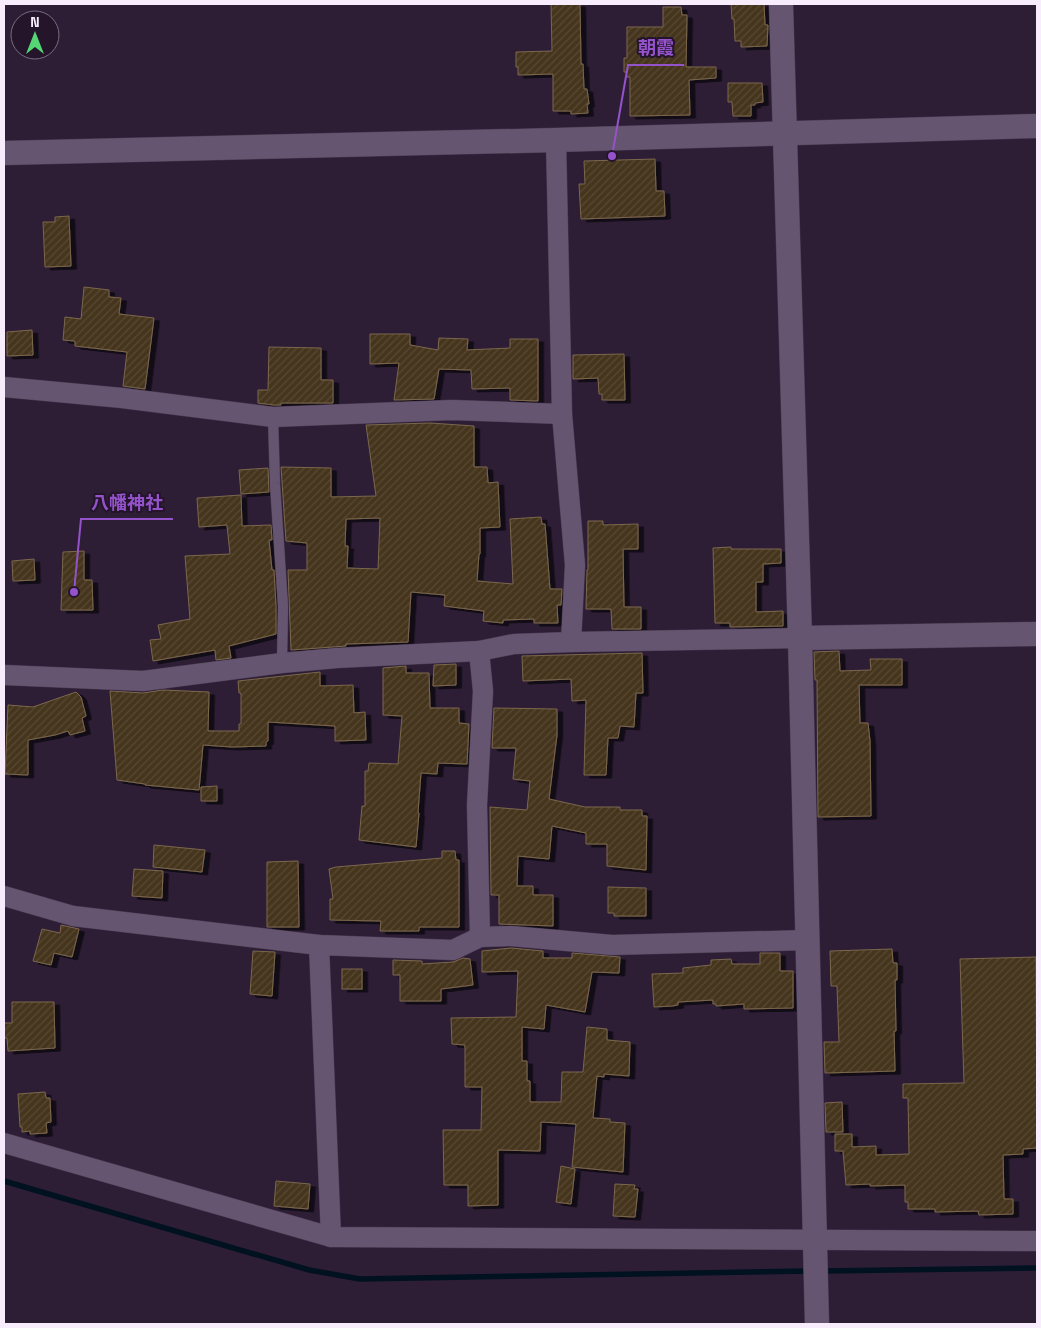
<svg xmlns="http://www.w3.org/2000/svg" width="1041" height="1328" font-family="'Space Grotesk','Noto Sans JP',sans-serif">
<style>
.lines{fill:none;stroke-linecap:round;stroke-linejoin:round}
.stream{stroke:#001120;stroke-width:5.5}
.building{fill:url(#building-hatch);stroke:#7c674c;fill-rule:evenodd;filter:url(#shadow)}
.service-casing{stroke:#473a4e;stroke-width:11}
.minor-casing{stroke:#473a4e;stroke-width:21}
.tertiary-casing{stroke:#473a4e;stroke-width:25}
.service{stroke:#665570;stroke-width:10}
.minor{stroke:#665570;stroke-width:20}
.tertiary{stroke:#665570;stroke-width:24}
.leader{fill:none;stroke:#9453cb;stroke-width:2}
.callout-dot{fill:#9453cb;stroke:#24152b;stroke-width:2}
.callout-label{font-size:18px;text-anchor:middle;font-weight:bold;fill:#9453cb;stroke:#24152b;stroke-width:4;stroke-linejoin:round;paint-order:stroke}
</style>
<defs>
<pattern id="building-hatch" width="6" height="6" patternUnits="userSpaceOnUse" patternTransform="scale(1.25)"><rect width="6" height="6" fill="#45351e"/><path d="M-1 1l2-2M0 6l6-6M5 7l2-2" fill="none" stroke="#574934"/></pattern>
<filter id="shadow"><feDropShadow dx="5.5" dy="3" stdDeviation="0" flood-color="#0009"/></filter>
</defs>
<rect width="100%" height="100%" fill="#2d1e36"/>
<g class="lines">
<!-- stream -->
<g class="stream">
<polyline points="4,1181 309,1270 360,1279 810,1271"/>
<polyline points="822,1271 1037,1268"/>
</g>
</g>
<!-- building -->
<g class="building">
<polygon points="551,4 580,4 581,64 583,64 584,89 587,89 589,104 587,104 588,113 571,114 571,111 553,111 553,74 518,75 518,67 516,67 516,52 552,51"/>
<polygon points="731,4 764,4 765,25 768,25 767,46 741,47 741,41 735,41 734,19 732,19"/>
<polygon points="663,7 681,7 682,15 687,15 686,67 716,67 716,78 689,80 690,115 630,116 630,77 627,77 626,72 624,72 624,58 627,58 627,27 663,27"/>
<polygon points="728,83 762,83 763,102 755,103 755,105 751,105 751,116 733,116 732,102 728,102"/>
<polygon points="655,159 656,191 664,191 665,216 581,219 579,184 585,184 584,161"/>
<polygon points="69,216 71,266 45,267 43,222 55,222 55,217"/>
<polygon points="84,287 109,290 109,297 121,298 119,314 154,318 145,389 123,386 127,352 75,346 75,341 63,340 65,317 81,319"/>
<polygon points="32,330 33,355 7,356 7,332"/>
<polygon points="370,334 410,334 410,345 438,350 439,338 468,339 467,350 510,348 510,339 538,339 538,401 510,400 510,388 472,389 471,370 439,369 434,399 394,400 399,363 370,364"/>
<polygon points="269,347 321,348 321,380 333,380 333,403 281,403 281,405 274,405 258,403 258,390 268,390"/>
<polygon points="624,354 625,400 602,400 602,394 599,394 598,378 573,379 573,355"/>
<path d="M430,423L474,426V467H487L488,483L498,482L500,527L480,528V554H479L477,581L513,584L510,519L541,517L542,524H545L550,589H562L561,605H557L558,623H534V619L503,620V623L483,621L484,611L444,606L445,595L411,592L408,642L346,644V646L291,650L288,570H307V543L286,541L281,467L331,468V497L376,496L366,425ZM380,518L378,569L347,568L348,546H345L346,519Z"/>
<polygon points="268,468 269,492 241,494 239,470"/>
<polygon points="241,495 242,526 271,525 272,540 269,540 272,570 274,570 276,606 276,634 229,646 231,658 216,660 215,650 153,661 150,640 161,639 158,625 190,619 185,556 230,554 227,525 199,527 197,498"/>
<polygon points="588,521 603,521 603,525 638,524 638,549 623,549 624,607 641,607 641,629 612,629 611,609 586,609 587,570 588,570"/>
<polygon points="731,547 731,549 781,549 781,563 763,564 763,582 756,582 756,612 783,611 783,626 730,627 730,623 715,623 713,548"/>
<polygon points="84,551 84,580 92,580 93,610 61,610 63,552"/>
<polygon points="34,559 35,580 13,581 12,561"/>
<polygon points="839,651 840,671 871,670 870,659 902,659 902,685 859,685 860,723 868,723 870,741 871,816 818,817 817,680 815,680 814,652"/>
<polygon points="642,653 643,693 636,693 634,727 620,726 618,738 608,738 606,775 584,775 586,700 572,701 571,679 523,681 522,656"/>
<polygon points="456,664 456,685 433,686 434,665"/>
<polygon points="406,666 406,673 429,673 430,708 459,708 459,723 469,724 467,764 438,763 437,774 421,773 418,812 419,813 416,847 359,840 362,806 365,806 365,771 368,771 369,763 398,764 402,716 383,715 383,668"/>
<polygon points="320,672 320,686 353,685 354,713 365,712 366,740 335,741 335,726 268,722 268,741 266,742 266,746 232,747 203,745 199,790 145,785 145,784 117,780 110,691 143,693 163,690 209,692 208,731 239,731 239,724 241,724 241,693 239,693 238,681"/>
<polygon points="76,692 81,697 86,716 82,718 85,731 70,735 68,731 55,735 28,740 28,775 5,774 8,705 33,707"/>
<polygon points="494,708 557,709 557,735 549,799 585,807 620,807 620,810 642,810 642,816 647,816 646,870 607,866 607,844 586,844 586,833 552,826 549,859 518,856 517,886 533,886 533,895 553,895 553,926 499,924 499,895 491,895 490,807 527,810 530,781 513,779 516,748 492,748"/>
<polygon points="217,786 217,801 201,801 201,787"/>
<polygon points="154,845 205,850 202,872 153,867"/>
<polygon points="442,851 455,851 456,860 459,860 459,927 419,927 419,931 380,931 381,921 330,920 330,899 333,899 329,869 336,867 442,858"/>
<polygon points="298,861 299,927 267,927 267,862"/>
<polygon points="134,869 163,871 162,898 132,896"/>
<polygon points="608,887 646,888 646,916 614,916 614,913 608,913"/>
<polygon points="61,925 79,929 72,957 54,953 51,965 33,961 42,929 60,933"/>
<polygon points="511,948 543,951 543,958 572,958 572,953 620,957 619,973 592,972 585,1012 546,1005 544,1029 522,1027 522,1061 527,1061 527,1081 530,1081 530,1102 561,1102 562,1072 583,1072 587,1027 607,1029 607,1040 630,1042 629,1076 604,1074 604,1077 597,1076 593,1118 610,1119 610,1122 625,1123 623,1172 572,1167 576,1124 541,1122 540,1151 498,1150 498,1205 468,1206 468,1185 444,1185 443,1130 481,1130 482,1087 465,1087 465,1045 452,1044 451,1018 516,1017 518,971 482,972 482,951"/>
<polygon points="892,949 893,963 897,963 897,980 895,980 896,1031 894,1031 895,1071 825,1073 824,1042 839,1042 837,986 831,986 830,951"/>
<polygon points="253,951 275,952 272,996 250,994"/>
<polygon points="760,953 780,953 780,971 793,971 793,1008 744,1009 744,1004 716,1006 716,1004 713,1004 713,1000 678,1002 678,1005 672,1006 654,1007 652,974 683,973 683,968 711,965 711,960 731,959 732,964 760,964"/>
<polygon points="1036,957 1037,1148 1023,1149 1023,1154 1003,1155 1004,1199 1013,1199 1013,1214 979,1215 978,1211 935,1212 935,1209 908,1209 908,1202 905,1202 905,1185 870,1186 870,1184 846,1185 843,1151 835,1151 835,1134 852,1134 852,1147 876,1146 876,1155 909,1154 908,1098 903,1098 903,1084 964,1083 960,959"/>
<polygon points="463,958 470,959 473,985 441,989 441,1001 400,1001 400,975 393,975 393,960 422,961 422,964 453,962"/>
<rect x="342" y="969" width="20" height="20"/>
<polygon points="12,1002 54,1002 55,1048 8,1051 7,1038 4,1038 4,1023 12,1023"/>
<polygon points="45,1092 46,1098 50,1098 51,1122 46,1123 47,1133 30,1134 30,1131 22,1132 22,1127 20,1127 18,1094"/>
<polygon points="842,1102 843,1132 826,1132 825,1103"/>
<polygon points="561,1166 575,1169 571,1204 556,1202"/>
<polygon points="276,1181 310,1184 308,1209 274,1206"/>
<polygon points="615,1184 635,1185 634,1189 638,1189 635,1217 613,1216"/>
</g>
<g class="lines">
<!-- service casing -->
<g class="service-casing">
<polyline id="service" points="273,417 275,484 283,606 282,663"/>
</g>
<!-- minor casing -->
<g class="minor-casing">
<g id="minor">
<polyline points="556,140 562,414 575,565 571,642"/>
<polyline points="4,387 122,398 273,417 452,410 562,414"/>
<polyline points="479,651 483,691 477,805 480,937"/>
<polyline points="4,675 143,681 282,663 337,658 479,651 514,644 571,642 800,638"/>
<polyline points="4,896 73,916 319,945 453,950 480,937 511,936 612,945 807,940"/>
<polyline points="319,945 331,1237"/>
<polyline points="4,1143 331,1237 1037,1241"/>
</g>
</g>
<!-- tertiary casing -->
<g class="tertiary-casing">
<g id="tertiary">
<polyline points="781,4 800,638 817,1324"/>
<polyline points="4,153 556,140 1037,126"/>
<polyline points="800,638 1037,634"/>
</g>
</g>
<!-- service -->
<use href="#service" class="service"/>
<!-- minor -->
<use href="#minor" class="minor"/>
<!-- tertiary -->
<use href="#tertiary" class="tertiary"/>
</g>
<!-- callouts -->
<path class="leader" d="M612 156L628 65H684M74 592L81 519H173"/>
<g class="callout-dot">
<circle cx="612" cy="156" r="5"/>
<circle cx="74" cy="592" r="5"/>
</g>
<g class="callout-label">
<text x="656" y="54">朝霞</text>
<text x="127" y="509">八幡神社</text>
</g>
<!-- border -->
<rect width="1041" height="1328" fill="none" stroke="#f7edfd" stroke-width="10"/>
<!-- north arrow -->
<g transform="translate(35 35)"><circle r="24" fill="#24152b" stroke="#786b7f"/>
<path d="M0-4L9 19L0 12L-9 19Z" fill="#53d673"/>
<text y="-8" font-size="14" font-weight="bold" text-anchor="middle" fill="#f7edfd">N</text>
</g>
</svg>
